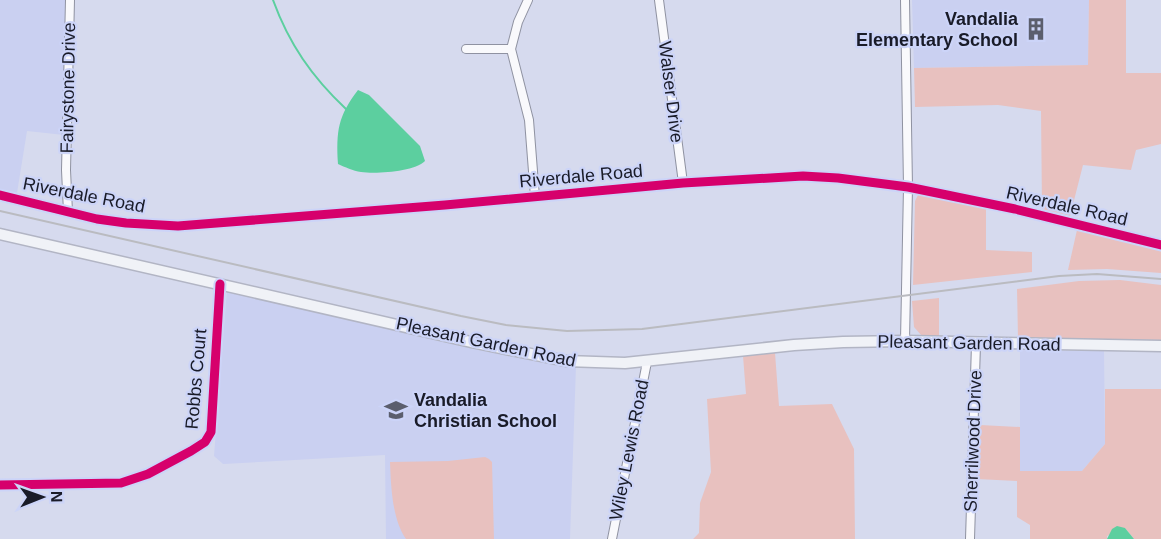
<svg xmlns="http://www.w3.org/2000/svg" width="1161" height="539" font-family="Helvetica,sans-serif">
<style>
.built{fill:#cad0f1}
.green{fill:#e8c1bf}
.water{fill:#5ccf9f}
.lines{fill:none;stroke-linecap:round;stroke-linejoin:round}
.stream{stroke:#5ccf9f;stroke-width:2}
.minor-casing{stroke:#8f92a1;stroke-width:10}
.major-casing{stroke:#b2b5c4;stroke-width:13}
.minor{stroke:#f9f9fc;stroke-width:8}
.major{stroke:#f0f2f7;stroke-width:10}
.rail{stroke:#babbc0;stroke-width:2}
.cycleway-casing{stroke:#ccd4f8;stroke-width:13}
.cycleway{stroke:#d6006c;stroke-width:9}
.labels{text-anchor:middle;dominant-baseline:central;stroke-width:4.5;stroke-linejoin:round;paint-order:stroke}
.poi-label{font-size:18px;font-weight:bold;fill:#191b28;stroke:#ccd4f8;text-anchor:end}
.street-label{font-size:18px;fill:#191b28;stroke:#ccd4f8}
</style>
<rect width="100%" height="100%" fill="#d6daee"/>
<!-- built -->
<g class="built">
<polygon points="0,0 65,0 64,135 27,131 17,193 0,189"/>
<polygon points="912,0 1089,0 1088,65 914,68"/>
<polygon points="227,289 576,366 570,539 386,539 385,455 223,464 214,456"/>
<polygon points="1020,350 1104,351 1105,444 1082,471 1020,471"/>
</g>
<!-- green -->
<g class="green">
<polygon points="1089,0 1126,0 1126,73 1161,73 1161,144 1136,150 1131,170 1083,165 1070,216 1042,209 1041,111 998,105 915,107 914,68 1088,65"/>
<polygon points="925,193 986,208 986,250 1032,252 1032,272 913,285 915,201 918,195"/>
<polygon points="1077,230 1161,250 1161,273 1107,269 1068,270"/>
<polygon points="1120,280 1161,285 1161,340 1018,338 1017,289 1079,281"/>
<polygon points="939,298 939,336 922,336 914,327 912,301"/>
<polygon points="775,353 779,406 832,404 854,449 855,539 693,539 699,533 700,503 711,472 707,399 746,394 743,356"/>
<polygon points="1105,389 1161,389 1161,539 1134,539 1125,528 1107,536 1107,539 1030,539 1030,525 1017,517 1017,481 977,479 980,425 1020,427 1020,471 1082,471 1105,444"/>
<path d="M485,457L489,459L492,462L494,539H406C392,519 391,486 390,462L448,461Z"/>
</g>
<!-- water -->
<g class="water">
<path d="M358,90L369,95L420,146L425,161C414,172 376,174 361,172C353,171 345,167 338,164C336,131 338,116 358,90Z"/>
<polygon points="1117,526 1125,528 1134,539 1107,539 1112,529"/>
</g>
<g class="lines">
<!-- stream -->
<path class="stream" d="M273,0C289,44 312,77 346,109"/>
<!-- minor casing -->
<g class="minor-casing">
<g id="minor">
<polyline points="528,0 518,22 511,49 529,120 535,197"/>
<polyline points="659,0 683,183"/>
<polyline points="905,0 908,187 905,341"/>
<polyline points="466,49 511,49"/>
<polyline points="0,195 97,219 126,223 178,226 445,205 683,183 803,176 838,178 908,187 1015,209 1161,245"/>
<polyline points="68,212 66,170 70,0"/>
<polyline points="0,485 121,483 148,474 191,451 205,442 211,432 220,284"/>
<polyline points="612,539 647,362"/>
<polyline points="970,539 976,344"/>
</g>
</g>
<!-- major casing -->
<g class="major-casing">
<polyline id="major" points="0,234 471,342 566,361 625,363 794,345 843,342 905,341 1161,346"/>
</g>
<!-- minor -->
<use href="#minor" class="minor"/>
<!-- major -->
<use href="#major" class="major"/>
<!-- rail -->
<polyline class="rail" points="0,211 461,316 506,325 567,331 642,329 1059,276 1097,274 1161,279"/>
<!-- cycleway casing -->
<g class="cycleway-casing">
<g id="cycleway">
<polyline points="0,195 97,219 126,223 178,226 445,205 683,183 803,176 838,178 908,187 1015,209 1161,245"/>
<polyline points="0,485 121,483 148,474 191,451 205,442 211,432 220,284"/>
</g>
</g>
<!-- cycleway -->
<use href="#cycleway" class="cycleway"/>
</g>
<!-- icons -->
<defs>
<g id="building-bare" transform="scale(1.8)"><path d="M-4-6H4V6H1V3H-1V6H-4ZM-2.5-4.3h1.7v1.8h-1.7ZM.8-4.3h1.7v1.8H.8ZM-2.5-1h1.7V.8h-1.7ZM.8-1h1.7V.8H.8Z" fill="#5b5e6d" stroke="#ccd4f8" stroke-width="2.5" paint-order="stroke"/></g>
<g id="school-bare" transform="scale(1.8)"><path d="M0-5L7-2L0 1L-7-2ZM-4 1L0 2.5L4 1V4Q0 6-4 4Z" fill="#5b5e6d" stroke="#ccd4f8" stroke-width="2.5" paint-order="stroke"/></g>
</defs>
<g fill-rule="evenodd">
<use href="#building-bare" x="1036" y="29"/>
<use href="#school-bare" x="396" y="410"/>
</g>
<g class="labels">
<!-- poi labels -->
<g class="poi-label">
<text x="1018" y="19">Vandalia<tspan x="1018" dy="21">Elementary School</tspan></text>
<text x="414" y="400" text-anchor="start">Vandalia<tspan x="414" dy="21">Christian School</tspan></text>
</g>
<!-- street labels -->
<g class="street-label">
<text transform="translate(68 88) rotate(-89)">Fairystone Drive</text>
<text transform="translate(671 92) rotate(83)">Walser Drive</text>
<text transform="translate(581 176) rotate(-5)">Riverdale Road</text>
<text transform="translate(84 195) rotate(11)">Riverdale Road</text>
<text transform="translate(1067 206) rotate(13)">Riverdale Road</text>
<text transform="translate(486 342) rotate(12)">Pleasant Garden Road</text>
<text transform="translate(969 343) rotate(1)">Pleasant Garden Road</text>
<text transform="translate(196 379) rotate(-85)">Robbs Court</text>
<text transform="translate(973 441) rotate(-88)">Sherrilwood Drive</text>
<text transform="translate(629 450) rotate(-79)">Wiley Lewis Road</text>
</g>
</g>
<!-- north arrow -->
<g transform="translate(42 497) rotate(89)" stroke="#ccd4f8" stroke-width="4.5" paint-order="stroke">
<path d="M0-4.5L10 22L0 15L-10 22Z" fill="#191b28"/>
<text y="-9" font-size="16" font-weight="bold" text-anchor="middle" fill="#191b28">N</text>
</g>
</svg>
